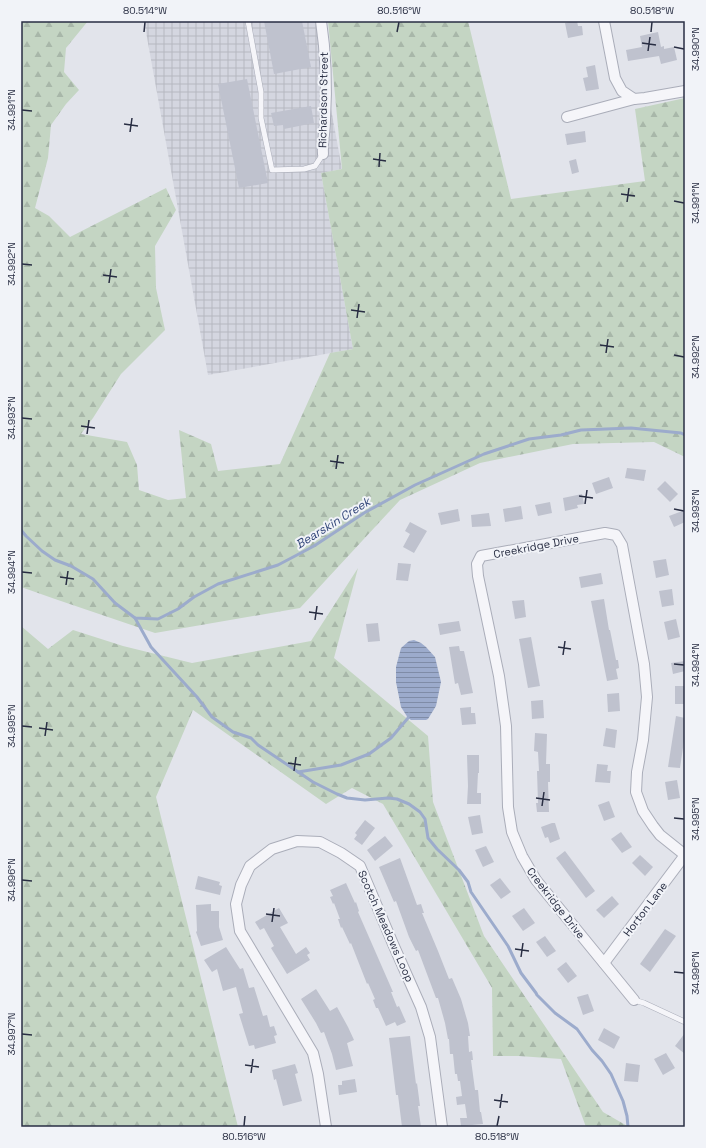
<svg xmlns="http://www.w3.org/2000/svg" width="706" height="1148" font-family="'Space Grotesk',sans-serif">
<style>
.industrial{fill:url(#industrial-grid)}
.forest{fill:url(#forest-firs)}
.water{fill:url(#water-rules)}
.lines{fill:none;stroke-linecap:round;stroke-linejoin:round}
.stream{stroke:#9cabcc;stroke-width:3}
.building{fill:#bfc2ce}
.lane-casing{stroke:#aaadb9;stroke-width:6}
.street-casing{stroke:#aaadb9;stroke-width:12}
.lane{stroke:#f5f5f9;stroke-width:5}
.street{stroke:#f5f5f9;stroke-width:10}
.ticks{fill:none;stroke:#292e43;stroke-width:1.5}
.labels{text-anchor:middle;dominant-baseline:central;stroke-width:4;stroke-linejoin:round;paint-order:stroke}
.street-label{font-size:11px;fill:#292e43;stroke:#f1f3f8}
.water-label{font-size:12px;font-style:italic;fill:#324679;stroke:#f1f3f8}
.neatline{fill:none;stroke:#292e43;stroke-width:1.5}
.ticks-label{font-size:10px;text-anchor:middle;fill:#292e43}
</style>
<defs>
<pattern id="industrial-grid" width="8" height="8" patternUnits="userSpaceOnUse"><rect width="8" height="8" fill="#d4d6e0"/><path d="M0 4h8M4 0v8" fill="none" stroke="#b6b8c1"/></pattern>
<pattern id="forest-firs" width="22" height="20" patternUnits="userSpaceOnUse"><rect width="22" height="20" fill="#c4d5c3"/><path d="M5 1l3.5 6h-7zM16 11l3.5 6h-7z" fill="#a8b7a9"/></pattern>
<pattern id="water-rules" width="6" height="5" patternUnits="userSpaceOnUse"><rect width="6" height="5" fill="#9cabcc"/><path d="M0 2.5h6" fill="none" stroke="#7f8ca7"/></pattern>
</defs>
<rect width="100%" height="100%" fill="#e2e4eb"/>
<!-- industrial -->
<polygon class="industrial" points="144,21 315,21 342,169 321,173 353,349 208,375"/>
<!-- forest -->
<g class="forest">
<polygon points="21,21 88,21 66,48 64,72 79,90 66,104 51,125 48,158 35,208 49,216 70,237 166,188 176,210 155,246 156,288 165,330 121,374 93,418 81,434 127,442 137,465 139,490 168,500 186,498 179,430 211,444 218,471 280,464 330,353 353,349 321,173 342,169 328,21 468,21 511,199 645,181 635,109 685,98 685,457 654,442 573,444 480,463 400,500 300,608 155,633 55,599 21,587"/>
<polygon points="358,568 334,658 428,736 433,802 484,936 603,1112 629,1127 586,1127 561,1059 519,1056 493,1056 492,988 383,804 352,788 326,804 193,710 156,797 238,1127 21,1127 21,626 48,649 73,630 123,646 192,663 311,641"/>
</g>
<!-- water -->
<polygon class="water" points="414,640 421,643 426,647 435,657 441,682 436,706 428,719 426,720 411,720 408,718 401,707 396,682 396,667 401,648 409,641"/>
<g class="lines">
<!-- stream -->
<g class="stream">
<polyline points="21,530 26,536 42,551 55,560 71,566 93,579 115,603 135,618 158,619 178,609 194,597 218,584 278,565 314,546 364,513 415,485 484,454 529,439 561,435 581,430 631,428 681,433 685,435"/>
<polyline points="135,618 151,647 197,697 212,717 233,732 251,738 258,745 313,782 337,794 347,798 365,800 388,798 397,799 409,804 420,812 425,819 428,838 437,849 459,870 468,882 471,892 508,946 521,973 536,993 537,995 555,1013 577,1029 592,1050 602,1061 611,1074 623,1101 627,1116 628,1127"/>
<polyline points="298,772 341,765 369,754 391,738 408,718 409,714"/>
</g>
</g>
<!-- building -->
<g class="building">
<polygon points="264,21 302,21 311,67 274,74"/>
<polygon points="573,21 577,21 578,26 582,26 583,35 568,38 565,23"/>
<polygon points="658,32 661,47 664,46 664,49 674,47 677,60 661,64 659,56 628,61 626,50 642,47 640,36"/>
<polygon points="595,65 599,89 586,91 583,78 588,77 586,67"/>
<polygon points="247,79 268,183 239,188 218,84"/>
<polygon points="311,106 314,123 284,129 283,125 274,126 271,113"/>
<polygon points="585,131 586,142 567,145 565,134"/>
<polygon points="576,159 579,172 572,174 569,161"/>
<polygon points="627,468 646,470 644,481 625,478"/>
<polygon points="609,477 613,488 596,494 592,483"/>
<polygon points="665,481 678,494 670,502 657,489"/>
<polygon points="582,494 584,504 577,505 578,508 565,511 563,498"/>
<polygon points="550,502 552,513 538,516 535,505"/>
<polygon points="521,506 523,519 505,522 503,509"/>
<polygon points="458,509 460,521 441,525 438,513"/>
<polygon points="685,510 685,522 674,527 669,516"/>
<polygon points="489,513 491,526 472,527 471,515"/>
<polygon points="410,522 427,531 414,553 403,547 410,534 405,531"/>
<polygon points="666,559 669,575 656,578 653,561"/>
<polygon points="398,563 411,564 408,581 396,580"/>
<polygon points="601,573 603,584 581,588 579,577"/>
<polygon points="672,589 674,605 662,607 659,591"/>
<polygon points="604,599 609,630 610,630 616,660 618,660 619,668 616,669 618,679 607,681 591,601"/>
<polygon points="524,600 526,617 515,619 512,601"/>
<polygon points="676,619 680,637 668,640 664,622"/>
<polygon points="459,621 461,631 440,635 438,624"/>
<polygon points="378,623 380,641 368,642 366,624"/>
<polygon points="531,637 540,686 528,688 519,639"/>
<polygon points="459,646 460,651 464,651 473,693 461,695 458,683 455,684 449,647"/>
<polygon points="685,661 685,671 673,674 671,663"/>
<rect x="675" y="686" width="10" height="18"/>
<polygon points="619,693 620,711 608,712 607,694"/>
<polygon points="543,700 544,718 532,719 531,701"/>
<polygon points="471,707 471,713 475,713 476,724 462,725 460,708"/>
<polygon points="676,716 685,718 685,734 680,768 668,767"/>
<polygon points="606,728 617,730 615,748 603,746"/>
<polygon points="535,733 547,734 546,764 550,764 550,782 548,782 549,812 537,812 536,803 538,803 537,771 539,771 538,752 534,751"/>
<polygon points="467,755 479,755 479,773 478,773 477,793 481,793 481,804 467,804 468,786"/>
<polygon points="597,764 608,765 607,771 611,771 610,783 595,782"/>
<polygon points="677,780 680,798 668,800 665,782"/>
<polygon points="609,801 615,817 604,821 598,805"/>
<polygon points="480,815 483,833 472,835 468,817"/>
<polygon points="365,820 375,828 362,845 354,839 357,835 355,833"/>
<polygon points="552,823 555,823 560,839 550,843 548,837 545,838 541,827"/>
<polygon points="621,832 632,847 622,853 611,839"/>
<polygon points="385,836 393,846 375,861 367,850"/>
<polygon points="486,846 494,862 483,867 475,850"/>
<polygon points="565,851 595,891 586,898 556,858"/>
<polygon points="640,855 653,867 645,876 632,863"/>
<polygon points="400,858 417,905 421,904 424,913 422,913 438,951 449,979 452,978 461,999 468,1023 470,1036 468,1036 469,1052 472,1051 473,1060 471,1060 475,1090 478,1090 480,1112 481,1112 483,1124 461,1126 460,1118 467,1118 465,1104 457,1105 456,1097 462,1096 460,1081 458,1081 457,1074 455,1074 453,1054 450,1054 449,1039 448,1039 445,1023 438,998 436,998 418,950 416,951 409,937 396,901 394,902 379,867"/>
<polygon points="198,876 220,882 219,885 222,886 220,895 195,889"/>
<polygon points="500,878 511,892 501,899 490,885"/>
<polygon points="346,883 355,903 356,902 359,911 358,912 393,992 391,992 397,1007 399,1006 406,1022 397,1026 395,1022 386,1026 378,1008 376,1008 373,1000 375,999 368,983 367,984 351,943 350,944 342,927 341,928 338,919 340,919 334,903 333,904 330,897 333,896 330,890"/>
<polygon points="612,896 619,904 604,918 596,910"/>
<polygon points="211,904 211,911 219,911 219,927 223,940 201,946 196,932 197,931 196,905"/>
<polygon points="279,908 288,923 280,927 296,954 306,947 310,953 307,955 310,960 287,974 271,948 274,946 264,928 260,930 255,922"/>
<polygon points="524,908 535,923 523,931 512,916"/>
<polygon points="665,929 676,936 650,972 640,964"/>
<polygon points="545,936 556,951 547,957 536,942"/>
<polygon points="226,947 240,969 243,968 249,988 254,987 263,1016 267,1015 270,1027 274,1026 277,1035 274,1036 276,1043 255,1049 254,1045 249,1046 239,1014 243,1013 236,987 223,991 217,969 212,972 204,960"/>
<polygon points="566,962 577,976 568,983 557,969"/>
<polygon points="316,989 330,1011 337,1007 348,1027 354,1040 345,1044 347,1043 353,1066 336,1070 332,1054 324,1032 321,1033 316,1023 301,999"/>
<polygon points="588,994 594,1011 583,1015 577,997"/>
<polygon points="604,1028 620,1037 614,1049 598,1040"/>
<polygon points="685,1033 685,1054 675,1046"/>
<polygon points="410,1036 416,1084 417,1083 420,1106 418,1106 421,1127 402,1127 398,1095 396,1095 392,1062 389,1038"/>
<polygon points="666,1053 675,1068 663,1075 654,1059"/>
<polygon points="626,1063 640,1065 638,1082 624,1081"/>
<polygon points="295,1064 298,1073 295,1074 302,1101 283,1106 276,1079 274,1080 272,1070"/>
<polygon points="355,1079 357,1092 339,1095 338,1085 342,1085 342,1081"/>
</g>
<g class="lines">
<!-- lane casing -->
<g class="lane-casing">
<g id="lane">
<polyline points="248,21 261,92 261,118 272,170 304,169 315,166 323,154"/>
<polyline points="634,1000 644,1003 685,1022"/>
</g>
</g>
<!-- street casing -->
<g class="street-casing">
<g id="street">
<path d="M321,21C326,54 327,87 325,120C325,132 322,143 323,154"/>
<polyline points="604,21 615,78 622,91 634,99"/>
<polyline points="567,117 634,99 645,98 685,91"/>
<polyline points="604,963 685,855"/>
<polyline points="634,1000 536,880 522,856 512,832 508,807 506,726 499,676 478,576 477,564 481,556 605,533 616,535 622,545 644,664 647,697 643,740 637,772 636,792 643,811 653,826 660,835 685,855"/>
<polyline points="326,1127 318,1074 313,1053 240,931 236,904 241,885 250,866 272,849 297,841 320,842 341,853 360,866 393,944 421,1007 430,1037 442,1127"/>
</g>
</g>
<!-- lane -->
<use href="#lane" class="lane"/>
<!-- street -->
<use href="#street" class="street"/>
</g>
<!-- ticks -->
<path class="ticks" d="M144,32L145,22M397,32L399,22M651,32L652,22M642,43L656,45M674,47L684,49M648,51L650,37M22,110L32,111M124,124L138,126M130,132L132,118M373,159L386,161M379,167L380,153M621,194L635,196M674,201L684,203M627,202L629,188M22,264L32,265M103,275L117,277M109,283L111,269M351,310L365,312M357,318L359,304M600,345L614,347M606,353L608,339M674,355L684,357M22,418L32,419M81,426L95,428M87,434L89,420M330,461L344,463M336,469L338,455M579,496L593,498M585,504L587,490M674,509L684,511M22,572L32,573M60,577L74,579M66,585L68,571M309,612L323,614M315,620L317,606M558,647L571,649M563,655L565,641M674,664L684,665M22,726L32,727M39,728L53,730M45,736L47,722M288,763L301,765M294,771L296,757M536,798L550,800M542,806L544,792M674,818L684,819M22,880L32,881M266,914L280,916M272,922L274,908M515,949L529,951M521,957L523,943M674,972L684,973M22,1034L32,1035M245,1065L259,1067M251,1073L253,1059M494,1100L508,1102M500,1108L502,1094M244,1126L245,1116M497,1126L499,1116"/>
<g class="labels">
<!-- street labels -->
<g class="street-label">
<text transform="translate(323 100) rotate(-89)">Richardson Street</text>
<text transform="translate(536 546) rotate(-11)">Creekridge Drive</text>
<text transform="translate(556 903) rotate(52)">Creekridge Drive</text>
<text transform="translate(645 909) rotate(-53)">Horton Lane</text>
<text transform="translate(386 926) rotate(66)">Scotch Meadows Loop</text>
</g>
<!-- water labels -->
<g class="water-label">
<text transform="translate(333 523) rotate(-32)">Bearskin Creek</text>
</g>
</g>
<!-- border -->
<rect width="706" height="1148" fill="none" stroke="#f1f3f8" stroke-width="44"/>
<rect x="22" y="22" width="662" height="1104" class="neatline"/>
<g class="ticks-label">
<text x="145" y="14">80.514°W</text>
<text x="399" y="14">80.516°W</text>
<text x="652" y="14">80.518°W</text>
<text transform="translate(695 49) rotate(-90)" y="4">34.990°N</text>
<text transform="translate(11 110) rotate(-90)" y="4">34.991°N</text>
<text transform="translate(695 203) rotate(-90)" y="4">34.991°N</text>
<text transform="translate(11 264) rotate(-90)" y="4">34.992°N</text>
<text transform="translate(695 357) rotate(-90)" y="4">34.992°N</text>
<text transform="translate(11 418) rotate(-90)" y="4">34.993°N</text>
<text transform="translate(695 511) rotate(-90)" y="4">34.993°N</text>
<text transform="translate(11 572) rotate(-90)" y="4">34.994°N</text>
<text transform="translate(695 665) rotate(-90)" y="4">34.994°N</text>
<text transform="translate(11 726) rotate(-90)" y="4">34.995°N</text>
<text transform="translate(695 819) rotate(-90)" y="4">34.995°N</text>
<text transform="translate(11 880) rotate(-90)" y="4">34.996°N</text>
<text transform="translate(695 973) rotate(-90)" y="4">34.996°N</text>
<text transform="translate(11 1034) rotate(-90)" y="4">34.997°N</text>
<text x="244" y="1140">80.516°W</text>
<text x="497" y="1140">80.518°W</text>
</g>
</svg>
